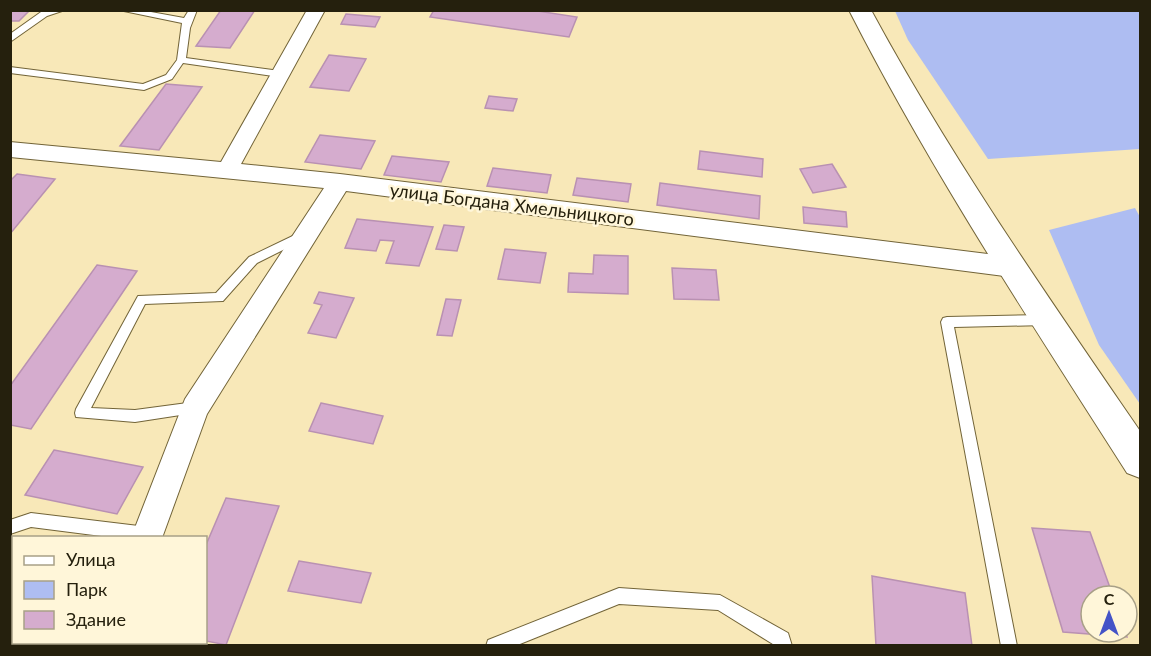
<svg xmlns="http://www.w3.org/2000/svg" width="1151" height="656" font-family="Lato,sans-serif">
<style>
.green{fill:#aebdf2}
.building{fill:#d5acce;stroke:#b991b2;stroke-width:1.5}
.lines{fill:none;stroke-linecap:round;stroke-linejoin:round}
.service-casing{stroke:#726438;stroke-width:2}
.minor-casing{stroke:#726438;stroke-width:2}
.tertiary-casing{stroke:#726438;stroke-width:2}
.service{fill:#fff;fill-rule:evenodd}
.minor{fill:#fff;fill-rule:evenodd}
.tertiary{fill:#fff;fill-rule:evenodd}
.labels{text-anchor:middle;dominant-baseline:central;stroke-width:5;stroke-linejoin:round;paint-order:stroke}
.street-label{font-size:18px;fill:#25200d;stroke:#fff6d9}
</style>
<rect width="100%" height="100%" fill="#f8e8b8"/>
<!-- green -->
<g class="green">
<polygon points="895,11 1140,11 1140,149 988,159 908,40"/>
<polygon points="1135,208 1140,217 1140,404 1099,345 1049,230"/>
</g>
<!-- building -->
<g class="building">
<polygon points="10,10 30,10 19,21 10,21"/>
<polygon points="221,10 255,10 230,48 196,46"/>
<polygon points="434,10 531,10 577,17 569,37 430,17"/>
<polygon points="346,14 380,17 375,27 341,24"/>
<polygon points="329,55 366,59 349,91 310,87"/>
<polygon points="166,84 202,87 159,150 120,146"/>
<polygon points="489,96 517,99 513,111 485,108"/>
<polygon points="320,135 375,141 361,169 305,162"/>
<polygon points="700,151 763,159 762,177 698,169"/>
<polygon points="392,156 449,162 441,182 384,175"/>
<polygon points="832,164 846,187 813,193 800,169"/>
<polygon points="493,168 551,175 547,193 487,186"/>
<polygon points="17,174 55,179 10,234 10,181"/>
<polygon points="577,178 631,184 628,202 573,195"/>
<polygon points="660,183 760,196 759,219 657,205"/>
<polygon points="803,207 846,212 847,227 804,223"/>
<polygon points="357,219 433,227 419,266 386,263 394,241 380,240 376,251 345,248"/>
<polygon points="444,225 464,227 457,251 436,249"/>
<polygon points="505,249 546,253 540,283 498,279"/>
<polygon points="594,255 628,256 628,294 568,292 569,273 593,274"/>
<polygon points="97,265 137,271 31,429 10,425 10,386"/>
<polygon points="672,268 716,270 719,300 674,299"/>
<polygon points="319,292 354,298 336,338 308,333 322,305 314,303"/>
<polygon points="446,299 461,300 452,336 437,335"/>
<polygon points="321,403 383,416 373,444 309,431"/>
<polygon points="54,450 143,467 117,514 25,495"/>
<polygon points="226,498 279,506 226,645 206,641 206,545"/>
<polygon points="1032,528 1090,532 1113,596 1091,596 1091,632 1125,632 1127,637 1063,632"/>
<polygon points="299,561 371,573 361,603 288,591"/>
<polygon points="872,576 965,593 972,646 876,646"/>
<polygon points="164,642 201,642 200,646 163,646"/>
</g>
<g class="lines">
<!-- service casing -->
<g class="service-casing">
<g id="service">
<polygon points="48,10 65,10 47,16 10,42 10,34 41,12"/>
<polygon points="119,10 140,10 184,18 189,10 197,10 190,28 186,58 280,71 285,74 280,77 183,63 172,79 144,90 10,73 10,67 143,84 166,75 177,60 182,23"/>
<polygon points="301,232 306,236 305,239 257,263 223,301 145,304 91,408 135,410 195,402 200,404 201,408 200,412 135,422 76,417 75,413 76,409 138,296 216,293 249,257"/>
<polygon points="1046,315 1050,316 1052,320 1050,324 1046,325 954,327 1017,646 1001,646 941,322 943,318 947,317"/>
<polygon points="31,513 147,527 152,529 154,534 153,538 117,538 31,527 10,534 10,520"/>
<polygon points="619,588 720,595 788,633 792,646 776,646 718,610 619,604 515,646 486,646 488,640"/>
</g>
</g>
<!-- minor casing -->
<g class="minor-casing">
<g id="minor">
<polygon points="307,10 325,10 241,164 340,174 1012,257 1020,260 1024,267 1020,274 1012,277 346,191 207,414 162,538 131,538 185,399 324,188 10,157 10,142 221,162"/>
<polygon points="88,642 121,642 120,646 87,646"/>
</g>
</g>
<!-- tertiary casing -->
<g class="tertiary-casing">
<path id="tertiary" d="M849,10H871C951,158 1046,294 1140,431V478L1127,473C1030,321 931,171 849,10Z"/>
</g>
<!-- service -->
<use href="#service" class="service"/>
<!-- minor -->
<use href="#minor" class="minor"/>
<!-- tertiary -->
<use href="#tertiary" class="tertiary"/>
</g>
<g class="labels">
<!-- street labels -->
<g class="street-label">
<text transform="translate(512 204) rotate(7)">улица Богдана Хмельницкого</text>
</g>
</g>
<!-- border -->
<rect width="1151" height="656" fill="none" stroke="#25200d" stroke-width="24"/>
<!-- legend -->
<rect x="12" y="536" width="195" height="108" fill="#fff6d9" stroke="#a8a087" stroke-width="1.5"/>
<rect x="24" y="556" width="30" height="9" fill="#ffffff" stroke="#a8a087" stroke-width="1.5"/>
<text x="66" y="566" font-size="18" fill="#25200d">Улица</text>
<rect x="24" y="581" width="30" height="18" fill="#aebdf2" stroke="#a8a087" stroke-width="1.5"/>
<text x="66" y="596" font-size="18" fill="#25200d">Парк</text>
<rect x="24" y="611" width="30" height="18" fill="#d5acce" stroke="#a8a087" stroke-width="1.5"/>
<text x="66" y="626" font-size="18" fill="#25200d">Здание</text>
<!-- north arrow -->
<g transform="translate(1109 614)"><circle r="28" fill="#fff6d9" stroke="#a8a087" stroke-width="1.5"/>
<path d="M0-4.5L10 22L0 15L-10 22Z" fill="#4453c7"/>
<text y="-9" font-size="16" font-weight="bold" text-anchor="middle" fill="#25200d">С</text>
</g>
</svg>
